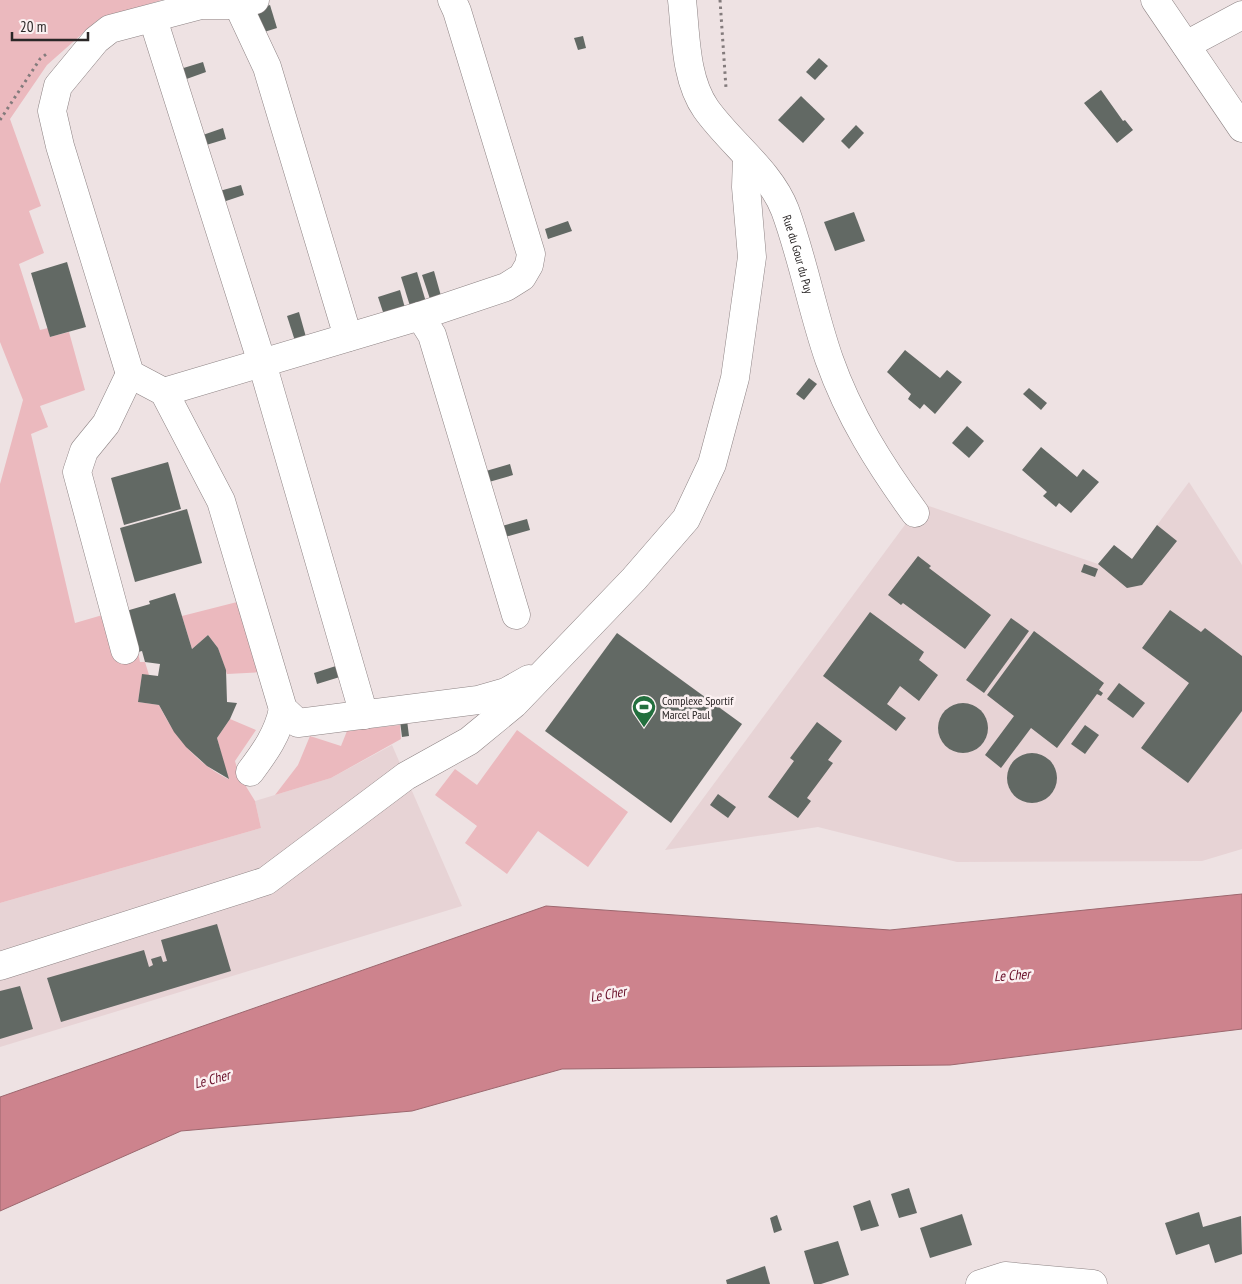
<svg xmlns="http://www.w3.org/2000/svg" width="1242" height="1284" font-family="'PT Sans Narrow',sans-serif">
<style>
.built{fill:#e7d3d5}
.green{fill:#ebb9be}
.water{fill:#cd838d;stroke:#9c676e}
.building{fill:#626964}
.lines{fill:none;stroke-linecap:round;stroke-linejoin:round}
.minor-casing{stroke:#8d8384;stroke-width:29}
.path{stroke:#837b7c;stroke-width:3;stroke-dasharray:2.5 4;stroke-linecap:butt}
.minor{stroke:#fff;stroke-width:28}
.labels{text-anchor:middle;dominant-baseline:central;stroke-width:5;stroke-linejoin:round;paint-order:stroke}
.street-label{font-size:12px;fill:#2b2727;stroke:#fbf0f1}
.poi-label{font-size:12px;fill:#2b2727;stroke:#fbf0f1;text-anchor:start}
.water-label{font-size:14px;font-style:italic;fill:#690f29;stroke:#fbf0f1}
</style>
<rect width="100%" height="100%" fill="#eee2e3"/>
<!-- built -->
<g class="built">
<polygon points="1189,482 1242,565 1242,849 1202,861 957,862 818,827 665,850 907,522 923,504 1098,564 1114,545 1132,559"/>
<polygon points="392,745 462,906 0,1047 0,903 261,828 255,801 331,778"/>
</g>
<!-- green -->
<g class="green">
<path d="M0,0H162L99,19L47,65L10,119L41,206L29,211L44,253L19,264L40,330L48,328L50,337L69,332L85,390L40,406L48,427L31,434L75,623L106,614L138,652L140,662H145L149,675H142L138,702L159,705C174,736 197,764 228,779L217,738L230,719L256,730L235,761L239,775L255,801L261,828L0,903V484L23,400L0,342Z"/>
<polygon points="241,601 263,672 227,674 218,648 208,635 192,649 182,616"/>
<polygon points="400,725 401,739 331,778 275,795 298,765 310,736 341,746 347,731"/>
<polygon points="517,730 628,812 588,867 538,831 507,874 465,843 477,826 435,795 455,769 477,785"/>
</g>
<!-- water -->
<polygon class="water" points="1242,894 1242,1029 950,1065 562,1069 412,1111 181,1131 0,1211 0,1097 546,906 890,930"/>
<!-- building -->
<g class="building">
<polygon points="270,5 277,28 261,33 254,10"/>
<polygon points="583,36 586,48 578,50 574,38"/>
<polygon points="819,58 828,66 815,80 806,72"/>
<polygon points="203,62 206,72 181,81 177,70"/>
<polygon points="1101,90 1123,121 1125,120 1133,130 1117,143 1084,103"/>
<polygon points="801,96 825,119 803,143 778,120"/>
<polygon points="856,125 864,133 849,149 841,141"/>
<polygon points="223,128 226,139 203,146 200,136"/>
<polygon points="241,185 244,195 220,203 216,192"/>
<polygon points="854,212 865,241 835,251 824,222"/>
<polygon points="568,221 572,231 548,239 545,229"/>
<polygon points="67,262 86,327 50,337 31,273"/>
<polygon points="434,271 441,296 430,299 422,275"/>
<polygon points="417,272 426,302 410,306 401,277"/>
<polygon points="400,290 405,308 384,315 378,297"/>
<polygon points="299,312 306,337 295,341 287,316"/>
<polygon points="905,350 940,378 947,370 962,382 935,414 924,404 920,409 908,399 911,394 887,372"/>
<polygon points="809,378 817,384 804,400 796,394"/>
<polygon points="1029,388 1047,403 1041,410 1023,394"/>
<polygon points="967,426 984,441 969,458 952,443"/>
<polygon points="1041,447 1077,477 1083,469 1099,482 1071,513 1059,503 1056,507 1043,496 1047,492 1022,470"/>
<polygon points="168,462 181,509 124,525 111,478"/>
<polygon points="510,464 513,475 489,482 486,471"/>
<polygon points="187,509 202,563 135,582 120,528"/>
<polygon points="527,519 530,530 505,537 502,526"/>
<polygon points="1157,525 1177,541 1142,585 1127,588 1098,564 1114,545 1132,559"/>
<polygon points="918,556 931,566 929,568 991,615 965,649 903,603 901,605 888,595"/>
<polygon points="1084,564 1098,569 1095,577 1081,572"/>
<polygon points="175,593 192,649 208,635 218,648 226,670 227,702 237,703 230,719 217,738 229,779 207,766 186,747 174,732 159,705 138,702 142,674 158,676 160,664 145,662 142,651 138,652 126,611 150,604 149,601"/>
<polygon points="1170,610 1201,632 1205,628 1242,656 1242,711 1188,783 1141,748 1189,683 1142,648"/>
<polygon points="870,612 924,652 919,660 938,675 919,701 900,686 887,704 906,718 896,731 823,676"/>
<polygon points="1011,618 1029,631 984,693 966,680"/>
<polygon points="1034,631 1104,683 1099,690 1103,693 1101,696 1097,694 1057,748 1031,728 1001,768 985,755 1014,716 987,695"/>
<polygon points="617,633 742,724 671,823 545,731"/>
<polygon points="339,665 343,676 317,684 314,673"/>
<polygon points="1119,683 1145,703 1133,718 1107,699"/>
<circle cx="963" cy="728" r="25"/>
<polygon points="407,720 409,736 402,737 400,721"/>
<polygon points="817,722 842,741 828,760 833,763 807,798 811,801 798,818 768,797 794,761 790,758"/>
<polygon points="1085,725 1099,735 1085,754 1071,744"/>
<circle cx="1032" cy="778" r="25"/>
<polygon points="718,794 736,807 728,818 710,805"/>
<polygon points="217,924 231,971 61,1022 47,978 144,950 149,967 153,965 151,959 161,956 163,962 167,961 161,940"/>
<polygon points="20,986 33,1029 0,1039 0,991"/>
<polygon points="909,1188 917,1213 899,1218 891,1194"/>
<polygon points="870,1200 879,1226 861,1231 853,1206"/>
<polygon points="1199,1212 1203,1227 1241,1216 1242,1254 1215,1263 1209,1244 1176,1255 1165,1223"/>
<polygon points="962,1214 972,1245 930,1258 920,1228"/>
<polygon points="777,1215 782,1230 774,1233 770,1218"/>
<polygon points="838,1241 849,1275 821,1284 814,1284 804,1251"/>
<polygon points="765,1266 770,1284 727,1284 726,1280"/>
</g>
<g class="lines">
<!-- minor casing -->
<g class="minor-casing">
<g id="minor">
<polyline points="255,0 238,5 201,5 110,29 96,40 58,86 52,111 60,146 130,374 164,392 221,501 283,709 298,723 478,700 506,692 529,679"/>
<path id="s1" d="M682,0C686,36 685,79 706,109C731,144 770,171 785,210C803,259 812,310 829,359C849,416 880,465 915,513"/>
<polyline points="1155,0 1242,128"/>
<polyline points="238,5 267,67 348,337"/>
<polyline points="153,19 262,363 364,715"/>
<polyline points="1186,45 1242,15"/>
<polyline points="420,316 432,335 516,615"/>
<polyline points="164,392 420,316 506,287 522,277 529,265 531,254 457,11 452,0"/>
<polyline points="125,650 77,472 84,451 106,424 130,374"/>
<path d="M250,772C265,752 278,734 283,709"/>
<polyline points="0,966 266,881 406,776 469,741 514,704 634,579 686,519 712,464 735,378 752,257 746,187 747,157"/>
<polyline points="980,1284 1005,1276 1093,1284"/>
</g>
</g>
<!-- path -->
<g class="path">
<polyline points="720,0 726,88"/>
<polyline points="0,120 40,59 49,52"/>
</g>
<!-- minor -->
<use href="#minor" class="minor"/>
</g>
<!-- icons -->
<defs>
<g id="stadium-pin" transform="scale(1.25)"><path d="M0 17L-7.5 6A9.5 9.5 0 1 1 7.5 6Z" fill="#236f3e" stroke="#fbf0f1"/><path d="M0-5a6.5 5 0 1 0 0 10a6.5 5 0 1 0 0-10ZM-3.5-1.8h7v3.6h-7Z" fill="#fff"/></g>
</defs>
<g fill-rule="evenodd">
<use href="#stadium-pin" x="644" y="707"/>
</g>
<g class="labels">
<!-- street labels -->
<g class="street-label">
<text stroke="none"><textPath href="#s1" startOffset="288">Rue du Gour du Puy</textPath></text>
</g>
<!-- poi labels -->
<g class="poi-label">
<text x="662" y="700">Complexe Sportif<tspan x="662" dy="14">Marcel Paul</tspan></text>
</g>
<!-- water labels -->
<g class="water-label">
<text transform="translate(1012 975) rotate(-4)">Le Cher</text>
<text transform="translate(608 994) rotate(-10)">Le Cher</text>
<text transform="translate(212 1079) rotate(-15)">Le Cher</text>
</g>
</g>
<!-- scale -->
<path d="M12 32v8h76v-8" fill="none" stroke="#2b2727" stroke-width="2.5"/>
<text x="20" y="32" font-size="15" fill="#2b2727" stroke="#fbf0f1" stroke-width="4" paint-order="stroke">20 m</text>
</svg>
